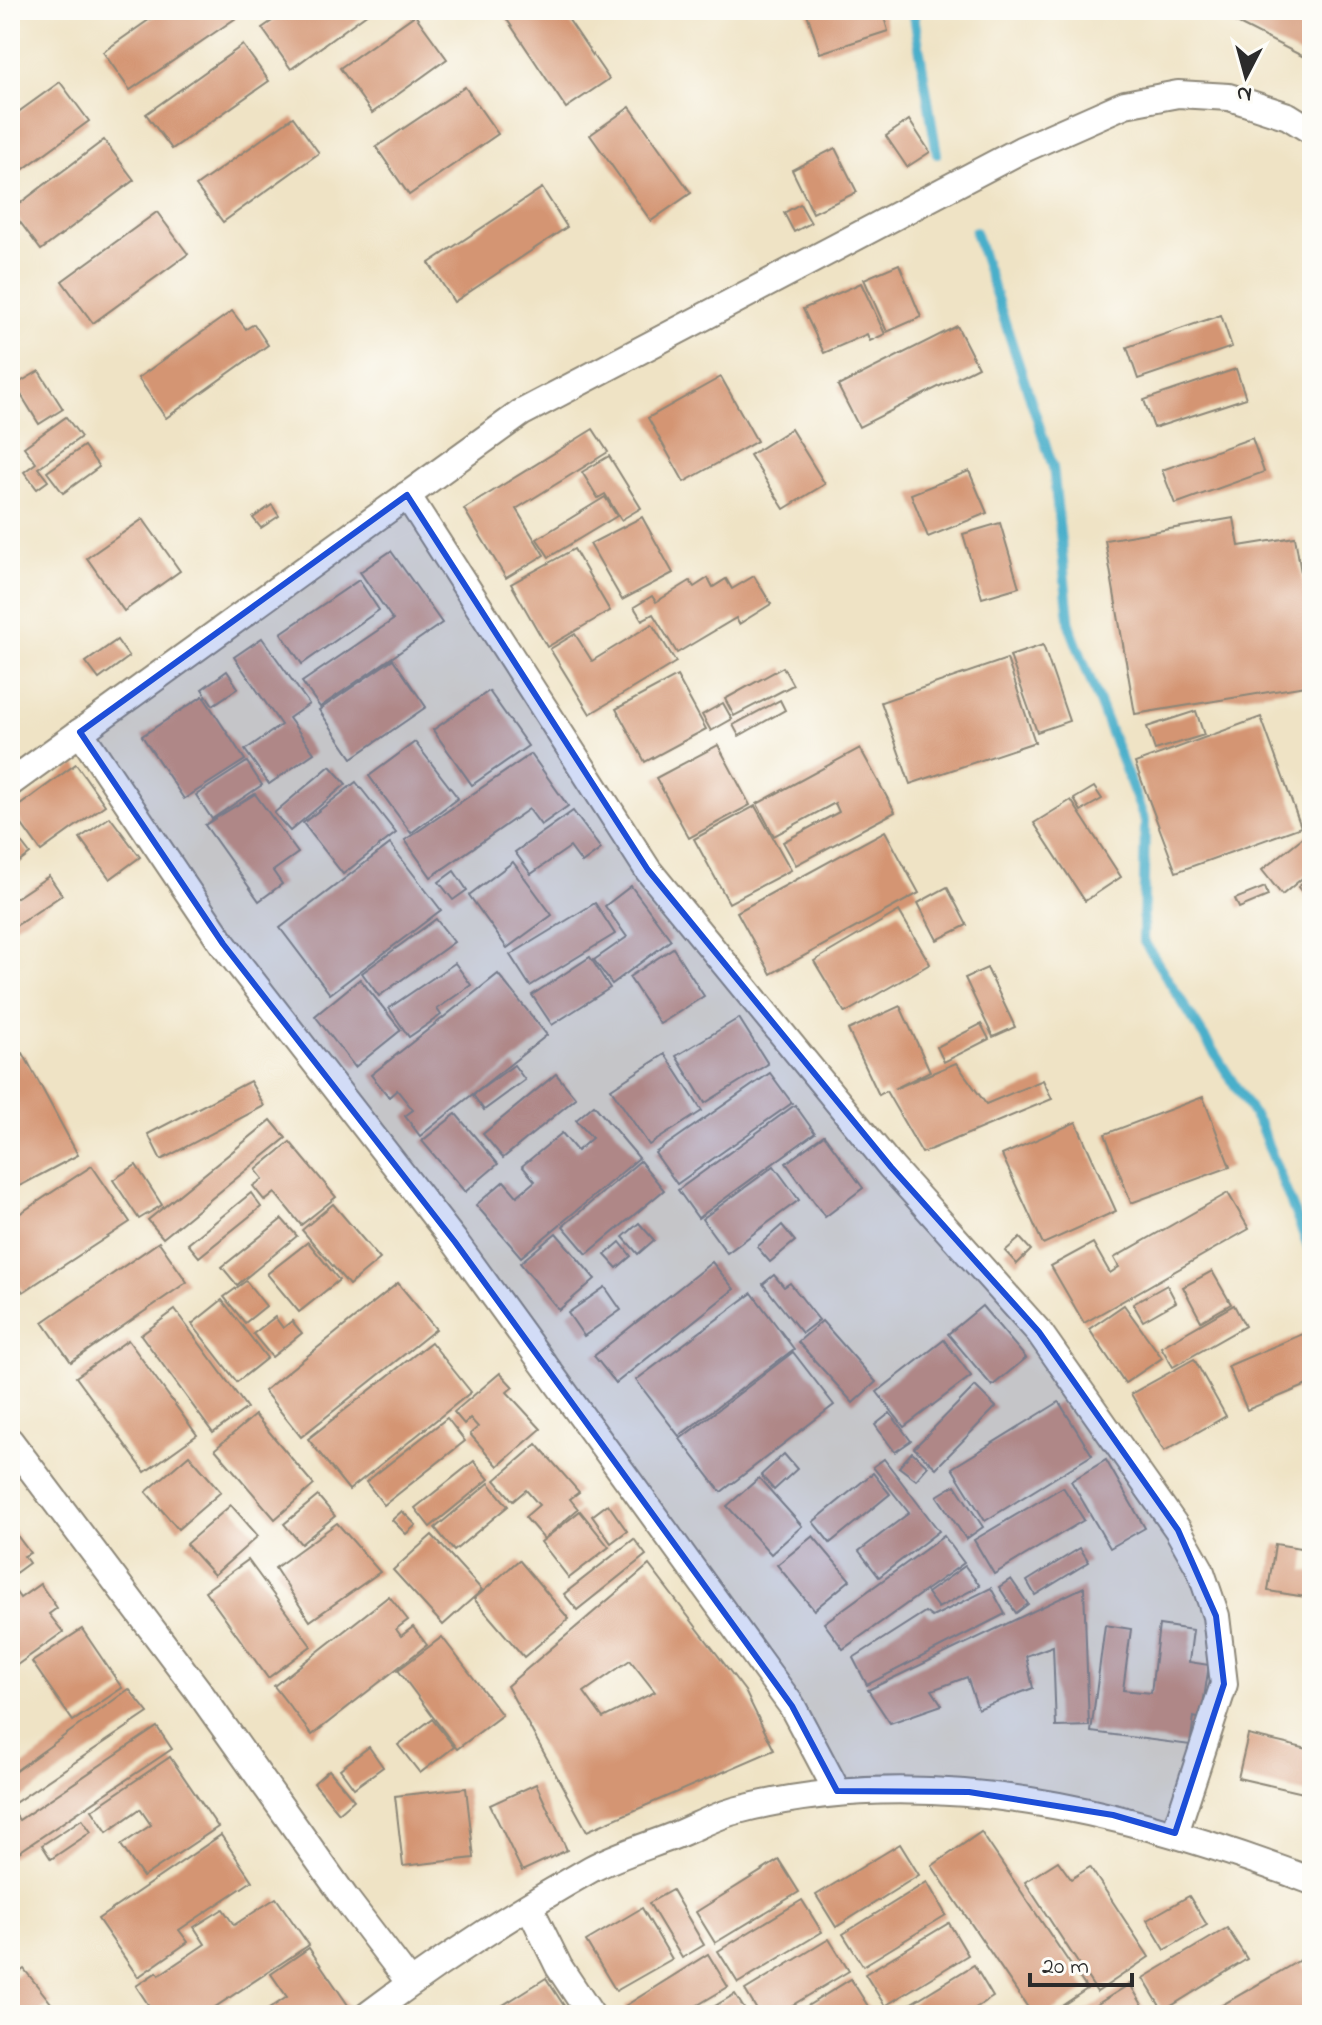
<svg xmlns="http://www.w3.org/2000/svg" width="1322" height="2025" font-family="'Indie Flower',sans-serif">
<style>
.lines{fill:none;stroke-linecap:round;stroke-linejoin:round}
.stream{stroke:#4aafca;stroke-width:10}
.building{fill:#d49573;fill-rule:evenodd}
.street-casing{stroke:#8d8778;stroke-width:30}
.street{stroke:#fff;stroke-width:26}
.marked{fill:#1d4ed8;fill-opacity:0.2;stroke:#1d4ed8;stroke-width:6;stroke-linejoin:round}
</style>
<rect width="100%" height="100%" fill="#fdfcf7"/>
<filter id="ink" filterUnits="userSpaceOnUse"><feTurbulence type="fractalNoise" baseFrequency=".0125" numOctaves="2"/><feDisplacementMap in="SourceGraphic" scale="16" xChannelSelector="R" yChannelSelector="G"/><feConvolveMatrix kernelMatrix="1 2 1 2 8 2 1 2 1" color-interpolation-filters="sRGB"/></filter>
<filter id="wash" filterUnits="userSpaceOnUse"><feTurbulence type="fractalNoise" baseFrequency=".006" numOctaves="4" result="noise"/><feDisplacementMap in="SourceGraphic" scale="32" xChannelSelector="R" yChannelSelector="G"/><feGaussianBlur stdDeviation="1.8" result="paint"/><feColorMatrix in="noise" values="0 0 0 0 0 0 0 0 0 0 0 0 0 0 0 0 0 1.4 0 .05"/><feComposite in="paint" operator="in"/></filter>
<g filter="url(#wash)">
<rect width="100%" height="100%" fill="#efe3c5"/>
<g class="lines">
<!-- stream -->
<g class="stream">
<polyline points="913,10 937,154"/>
<polyline points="975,232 1053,467 1070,627 1145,821 1143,940 1260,1125 1312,1256"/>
</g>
</g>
<g id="blocks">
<!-- building -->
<g class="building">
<polygon points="163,10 235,10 239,16 130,90 103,52"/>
<polygon points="288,10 372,10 291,69 262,28"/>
<polygon points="518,10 562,10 609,79 566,108 506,18"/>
<polygon points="806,10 882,10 888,31 820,53"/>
<polygon points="1237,10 1312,10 1312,61 1231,20"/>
<polygon points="415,15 447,59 372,113 340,68"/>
<polygon points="243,45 269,81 172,149 146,114"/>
<polygon points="60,82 89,121 10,179 10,118"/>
<polygon points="465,87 498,134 409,195 376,147"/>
<polygon points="630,107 691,193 651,221 590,135"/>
<polygon points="293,117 319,153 223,222 196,186"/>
<polygon points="909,120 930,152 907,167 886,136"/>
<polygon points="104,140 134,180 41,250 11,210"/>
<polygon points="835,148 857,192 813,213 792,170"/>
<polygon points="542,188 567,227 454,302 429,263"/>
<polygon points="800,204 811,223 794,232 784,213"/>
<polygon points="157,212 188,254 93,323 62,281"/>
<polygon points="899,264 921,317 887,332 864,279"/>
<polygon points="861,283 885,334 870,341 867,334 824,353 803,309"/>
<polygon points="232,311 246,329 254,324 268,345 166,418 138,378"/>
<polygon points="1221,315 1232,347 1138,379 1127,347"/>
<polygon points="957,326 978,367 859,427 838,386"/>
<polygon points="1236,369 1246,398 1154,428 1144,400"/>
<polygon points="39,371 63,409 39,424 15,385"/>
<polygon points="721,377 757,441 684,482 648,418"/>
<polygon points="66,417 81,437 38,468 48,481 37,489 24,472 36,463 24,447"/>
<polygon points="593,429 608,452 516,509 544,555 506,578 464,509"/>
<polygon points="791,429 825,484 784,509 750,455"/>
<polygon points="1252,438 1264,472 1175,504 1162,470"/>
<polygon points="84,446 99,467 63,493 47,472"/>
<polygon points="609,456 641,508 621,520 605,494 598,498 582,472"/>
<polygon points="969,471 987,513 928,537 911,494"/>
<polygon points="605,497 617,516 549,557 537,539"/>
<polygon points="272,505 279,516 261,528 253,518"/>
<polygon points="642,517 673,573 622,600 590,544"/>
<polygon points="1234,518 1239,546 1295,537 1312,637 1312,685 1135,714 1105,540"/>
<polygon points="143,519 180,571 124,611 87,558"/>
<polygon points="1000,523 1019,587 982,598 963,534"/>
<polygon points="574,549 610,611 547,647 511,584"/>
<polygon points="391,551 442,623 320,707 302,682 393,620 360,572"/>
<polygon points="754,576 771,604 739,624 736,618 677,653 653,614 642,620 634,607 652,596 656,602 690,581 694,587 708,578 713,587 726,579 732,589"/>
<polygon points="359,580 379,610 302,664 281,633"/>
<polygon points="652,624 676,662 590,714 550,649 575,634 592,661"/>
<polygon points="262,638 309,704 289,718 314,753 269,784 245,750 281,725 234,657"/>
<polygon points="117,640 129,657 99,679 86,662"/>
<polygon points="1043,645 1069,721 1037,732 1010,656"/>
<polygon points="393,659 426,707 352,758 319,710"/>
<polygon points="1007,659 1035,742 910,784 881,702"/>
<polygon points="783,667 793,685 734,716 725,699"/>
<polygon points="227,671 238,688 213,705 202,689"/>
<polygon points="677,676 706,729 645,762 616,709"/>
<polygon points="489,691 528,746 472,785 433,730"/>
<polygon points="203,696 245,760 184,799 142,736"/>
<polygon points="780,700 785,710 739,736 733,725"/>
<polygon points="723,703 732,719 711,731 702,715"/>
<polygon points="1196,711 1204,735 1155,750 1147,727"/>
<polygon points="1261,717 1301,827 1176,872 1135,763"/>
<polygon points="415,742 458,798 411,833 369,776"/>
<polygon points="718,745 750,805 689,838 656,778"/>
<polygon points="860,748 895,812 796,865 783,842 839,812 835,803 774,836 757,804"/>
<polygon points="531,754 568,806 541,825 529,809 431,877 405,840"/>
<polygon points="247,762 262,785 212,819 196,795"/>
<polygon points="76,764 105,805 41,851 12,811"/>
<polygon points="330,766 346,784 290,831 274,813"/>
<polygon points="356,782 396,833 343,874 303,823"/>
<polygon points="1094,787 1102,799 1081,811 1074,799"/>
<polygon points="255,794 298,853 273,871 282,884 259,901 205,825"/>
<polygon points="1071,800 1121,877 1085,901 1034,823"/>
<polygon points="755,806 791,870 729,903 694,839"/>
<polygon points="573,811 601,849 582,863 570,847 531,874 515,852"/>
<polygon points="110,817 140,857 110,879 80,838"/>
<polygon points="10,828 30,854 10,869"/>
<polygon points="1312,830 1312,870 1282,895 1262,870"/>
<polygon points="885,831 919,893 771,974 737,912"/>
<polygon points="390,844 441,910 330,994 280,928"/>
<polygon points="513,862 552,915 507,948 469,895"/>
<polygon points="454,871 467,890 453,900 439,882"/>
<polygon points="1312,875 1312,904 1298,887"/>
<polygon points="49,876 62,895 14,927 10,921 10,902"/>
<polygon points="631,886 671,940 612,984 594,960 627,937 605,906"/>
<polygon points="947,887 967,925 937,940 918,903"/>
<polygon points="1265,887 1268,896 1239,908 1235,899"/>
<polygon points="595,903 615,934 530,986 510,955"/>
<polygon points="899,911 930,964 845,1013 814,961"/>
<polygon points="436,919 454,942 379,996 362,973"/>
<polygon points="673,948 704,996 660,1024 629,977"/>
<polygon points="590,957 610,988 552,1025 532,995"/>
<polygon points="455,963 471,985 437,1009 441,1015 409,1037 389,1008"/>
<polygon points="987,968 1015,1027 993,1037 965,978"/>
<polygon points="498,974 547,1035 420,1136 405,1116 413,1110 397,1090 389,1097 371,1075"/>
<polygon points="360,979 401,1030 355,1067 315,1016"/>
<polygon points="900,1006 930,1071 894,1089 956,1063 986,1104 1043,1080 1052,1099 922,1153 886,1091 879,1095 848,1030"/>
<polygon points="739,1018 768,1064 705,1103 676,1056"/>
<polygon points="981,1024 989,1039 944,1062 937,1047"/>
<polygon points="23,1053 78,1155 10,1191 10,1060"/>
<polygon points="665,1054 702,1111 649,1145 611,1089"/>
<polygon points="514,1065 525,1080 484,1110 473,1095"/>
<polygon points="770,1073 792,1103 677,1184 655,1153"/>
<polygon points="556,1074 576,1098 503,1158 483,1134"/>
<polygon points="250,1081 264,1106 161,1160 148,1134"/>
<polygon points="1203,1097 1230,1167 1131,1203 1105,1134"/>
<polygon points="594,1105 639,1158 521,1257 476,1205 504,1181 517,1196 535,1181 522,1166 562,1133 577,1151 592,1138 576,1120"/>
<polygon points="795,1105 815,1133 698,1218 678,1190"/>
<polygon points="456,1114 498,1164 465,1192 422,1141"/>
<polygon points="271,1120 286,1138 163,1238 148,1220"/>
<polygon points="1076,1122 1116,1211 1043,1244 1002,1155"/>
<polygon points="824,1135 863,1188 825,1217 786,1163"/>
<polygon points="290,1142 336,1197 301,1225 275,1193 265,1201 253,1186 263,1179 256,1170"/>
<polygon points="640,1161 664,1190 587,1254 563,1226"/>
<polygon points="136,1165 162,1205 139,1219 113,1180"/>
<polygon points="92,1166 130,1222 23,1292 10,1272 10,1220"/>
<polygon points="774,1166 799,1200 727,1253 702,1219"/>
<polygon points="251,1193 261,1207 199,1257 188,1244"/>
<polygon points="1228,1193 1249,1229 1084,1323 1051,1266 1093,1243 1110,1273 1119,1267 1114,1258"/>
<polygon points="333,1204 380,1259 349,1285 302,1230"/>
<polygon points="282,1219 297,1236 237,1285 222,1267"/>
<polygon points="639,1223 654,1240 638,1254 623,1237"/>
<polygon points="782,1225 795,1241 770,1262 757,1247"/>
<polygon points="556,1233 595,1279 559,1310 520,1263"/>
<polygon points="1020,1238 1031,1250 1017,1264 1005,1251"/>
<polygon points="159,1242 187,1282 71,1362 43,1322"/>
<polygon points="308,1242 339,1280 299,1312 267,1274"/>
<polygon points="620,1242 631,1256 617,1268 605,1255"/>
<polygon points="712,1262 734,1289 616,1383 594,1356"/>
<polygon points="1212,1271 1231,1304 1201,1321 1183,1287"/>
<polygon points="774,1275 784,1287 790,1283 819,1320 802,1333 763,1284"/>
<polygon points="246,1281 266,1306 245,1323 224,1297"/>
<polygon points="398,1283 436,1329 301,1437 264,1391"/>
<polygon points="1167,1285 1176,1302 1143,1321 1133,1304"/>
<polygon points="605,1287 621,1310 584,1336 568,1313"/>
<polygon points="752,1293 794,1349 679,1436 636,1380"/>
<polygon points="222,1300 267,1358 237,1382 192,1324"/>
<polygon points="1124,1305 1162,1358 1125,1383 1089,1329"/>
<polygon points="1234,1305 1245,1326 1173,1367 1161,1347"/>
<polygon points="982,1306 1026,1358 992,1386 948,1334"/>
<polygon points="175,1310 247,1408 213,1433 141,1335"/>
<polygon points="275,1317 283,1328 292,1321 302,1333 272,1357 253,1334"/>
<polygon points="822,1321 876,1382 853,1403 798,1342"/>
<polygon points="1312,1330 1312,1383 1247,1410 1228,1366"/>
<polygon points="128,1340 197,1435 145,1472 76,1377"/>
<polygon points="944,1340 971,1376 904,1427 877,1392"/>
<polygon points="431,1342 471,1392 349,1490 308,1439"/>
<polygon points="793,1352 834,1405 721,1492 680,1439"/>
<polygon points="1194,1359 1226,1416 1164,1451 1131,1394"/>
<polygon points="500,1373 513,1387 507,1392 541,1429 498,1466 470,1434 478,1427 470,1418 464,1424 454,1412"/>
<polygon points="975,1386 996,1407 936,1468 914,1448"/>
<polygon points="1059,1402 1092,1455 985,1521 952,1468"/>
<polygon points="890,1413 911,1441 895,1452 875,1425"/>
<polygon points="255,1415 314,1485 275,1519 215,1449"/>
<polygon points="447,1418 465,1441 384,1505 366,1482"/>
<polygon points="537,1444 579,1492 570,1499 578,1509 544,1539 525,1517 539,1505 526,1490 513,1501 495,1480"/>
<polygon points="912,1452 928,1466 916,1480 899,1467"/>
<polygon points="784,1454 797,1469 774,1490 761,1475"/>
<polygon points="189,1455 221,1492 178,1529 146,1492"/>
<polygon points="884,1459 939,1531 879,1577 859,1551 909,1513 873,1467"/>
<polygon points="1106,1460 1145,1528 1110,1548 1071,1481"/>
<polygon points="474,1461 489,1479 430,1527 415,1508"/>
<polygon points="873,1473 890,1494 830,1543 813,1522"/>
<polygon points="759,1478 802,1526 771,1554 727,1506"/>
<polygon points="489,1483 508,1506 454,1551 435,1528"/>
<polygon points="955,1485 983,1527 966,1539 937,1496"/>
<polygon points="1063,1487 1084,1520 994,1574 974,1540"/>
<polygon points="318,1496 335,1516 301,1544 284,1524"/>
<polygon points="608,1504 627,1531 611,1543 592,1516"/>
<polygon points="231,1505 258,1536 214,1575 186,1544"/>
<polygon points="402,1511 416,1525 406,1534 392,1520"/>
<polygon points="580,1511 609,1547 569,1578 541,1542"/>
<polygon points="337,1523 380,1572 310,1621 275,1568"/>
<polygon points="10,1526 30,1553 24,1556 29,1563 10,1577"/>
<polygon points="432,1535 482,1590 443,1625 393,1570"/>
<polygon points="813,1536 850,1580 814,1610 777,1565"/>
<polygon points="944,1536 964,1563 843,1649 824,1623"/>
<polygon points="634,1539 646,1555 577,1610 564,1594"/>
<polygon points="1275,1544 1307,1549 1304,1571 1312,1572 1312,1598 1268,1591"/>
<polygon points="1080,1548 1089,1562 1035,1595 1027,1581"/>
<polygon points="248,1560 311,1646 268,1678 205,1591"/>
<polygon points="519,1560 569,1619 524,1657 474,1599"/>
<path d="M649,1565L745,1691L774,1750L587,1831L507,1686ZM630,1660L655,1692L603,1718L584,1692Z"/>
<polygon points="965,1566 980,1586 938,1608 927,1593"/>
<polygon points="1011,1579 1028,1604 1016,1613 999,1587"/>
<polygon points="10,1584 20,1598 40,1584 57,1608 49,1614 63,1632 10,1670"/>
<polygon points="1084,1587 1089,1726 1056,1727 1053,1646 1026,1656 1033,1688 978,1709 967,1677 932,1690 942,1705 890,1723 868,1690"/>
<polygon points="991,1588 1005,1614 867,1685 853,1658 925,1612 932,1617"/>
<polygon points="389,1596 408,1620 396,1629 401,1636 413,1627 427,1645 312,1735 274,1686"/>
<polygon points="1105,1625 1131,1629 1123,1690 1151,1693 1159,1625 1193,1630 1189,1662 1209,1665 1201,1719 1194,1717 1190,1745 1091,1732"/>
<polygon points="82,1629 122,1688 73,1721 32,1662"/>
<polygon points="442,1637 502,1715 457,1749 398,1670"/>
<polygon points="129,1689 148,1713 10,1806 10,1775"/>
<polygon points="432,1719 454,1747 420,1773 398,1745"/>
<polygon points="157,1727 172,1749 10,1858 10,1807 19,1820"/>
<polygon points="1248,1735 1312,1750 1312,1795 1238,1778"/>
<polygon points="369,1747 383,1767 354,1788 340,1769"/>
<polygon points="170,1757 218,1827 143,1877 121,1845 151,1825 140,1809 107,1832 92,1810"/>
<polygon points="329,1770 354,1800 339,1813 314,1783"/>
<polygon points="536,1784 567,1850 522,1871 490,1805"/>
<polygon points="466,1788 474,1858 403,1866 395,1796"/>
<polygon points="82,1819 91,1832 51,1859 42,1845"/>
<polygon points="981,1832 1087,1989 1048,2015 1033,2015 932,1866"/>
<polygon points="221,1835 252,1881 179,1930 188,1942 138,1977 98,1919"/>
<polygon points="900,1844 919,1875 836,1927 816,1895"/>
<polygon points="779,1860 799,1892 715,1943 696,1912"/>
<polygon points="1058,1861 1071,1879 1090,1867 1149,1957 1097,1992 1025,1882"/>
<polygon points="927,1882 946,1915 863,1966 843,1934"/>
<polygon points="672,1890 704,1945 682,1958 649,1903"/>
<polygon points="1189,1896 1207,1925 1165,1950 1147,1920"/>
<polygon points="276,1898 309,1945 203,2015 155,2015 136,1986 157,1972 159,1975 205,1944 194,1927 223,1909 234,1925"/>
<polygon points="802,1900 822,1932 738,1983 718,1951"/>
<polygon points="642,1908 672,1959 616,1991 586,1941"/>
<polygon points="949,1923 968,1955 885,2006 865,1974"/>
<polygon points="1227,1928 1247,1959 1163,2011 1143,1978"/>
<polygon points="829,1939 849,1971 776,2015 760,2015 745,1990"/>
<polygon points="309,1948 350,2008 340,2015 260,2015 287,1997 271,1974"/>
<polygon points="708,1954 728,1987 681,2015 630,2015 625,2006"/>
<polygon points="1300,1960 1312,1980 1312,2015 1205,2015"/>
<polygon points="974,1965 993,1997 964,2015 892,2015"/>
<polygon points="24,1969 51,2003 36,2015 10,2015 10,1979"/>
<polygon points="546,1978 570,2015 494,2015 492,2012"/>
<polygon points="851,1979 871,2011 865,2015 793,2015"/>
<polygon points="1130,1984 1148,2015 1080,2015"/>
<polygon points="735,1994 748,2015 700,2015"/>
</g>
</g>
</g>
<g filter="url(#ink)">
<use href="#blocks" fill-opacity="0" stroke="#8d8778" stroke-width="2"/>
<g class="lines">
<!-- street casing -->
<g class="street-casing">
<g id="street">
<polyline points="407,495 648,870 891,1167 1039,1332 1178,1530 1200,1569 1216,1616 1224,1684 1175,1833"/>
<polyline points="80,732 223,944 455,1242 792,1706 837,1791"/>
<polyline points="10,783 521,413 1021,150 1125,104 1178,94 1229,97 1288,116 1312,131"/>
<polyline points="10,1441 197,1689 346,1899 410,1983"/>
<polyline points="530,1908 559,1967 591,2015"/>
<path d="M368,2015C438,1962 515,1912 591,1869C617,1855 648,1846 676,1835C696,1827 717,1815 738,1810C931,1760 1131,1812 1312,1881"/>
</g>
</g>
<!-- street -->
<use href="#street" class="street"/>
</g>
</g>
<!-- marked area -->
<path class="marked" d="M407,495L648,870L891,1167L1039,1332L1178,1530L1216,1616L1224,1684L1175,1833L1113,1815L969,1792L837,1791L792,1706L455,1242L223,944L80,732Z"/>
<!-- margin -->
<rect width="1322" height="2025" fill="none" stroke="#fdfcf7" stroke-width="40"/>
<!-- north arrow -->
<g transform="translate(1246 76) rotate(186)" stroke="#fdfcf7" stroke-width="6" paint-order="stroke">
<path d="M0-6L14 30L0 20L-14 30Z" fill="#2b2b2b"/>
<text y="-12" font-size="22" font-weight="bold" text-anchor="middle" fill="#2b2b2b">N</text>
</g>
<!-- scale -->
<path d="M1030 1973v12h102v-12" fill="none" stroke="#2b2b2b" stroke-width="4"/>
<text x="1042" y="1973" font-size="24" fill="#2b2b2b" stroke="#fdfcf7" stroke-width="6" paint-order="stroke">20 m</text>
</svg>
